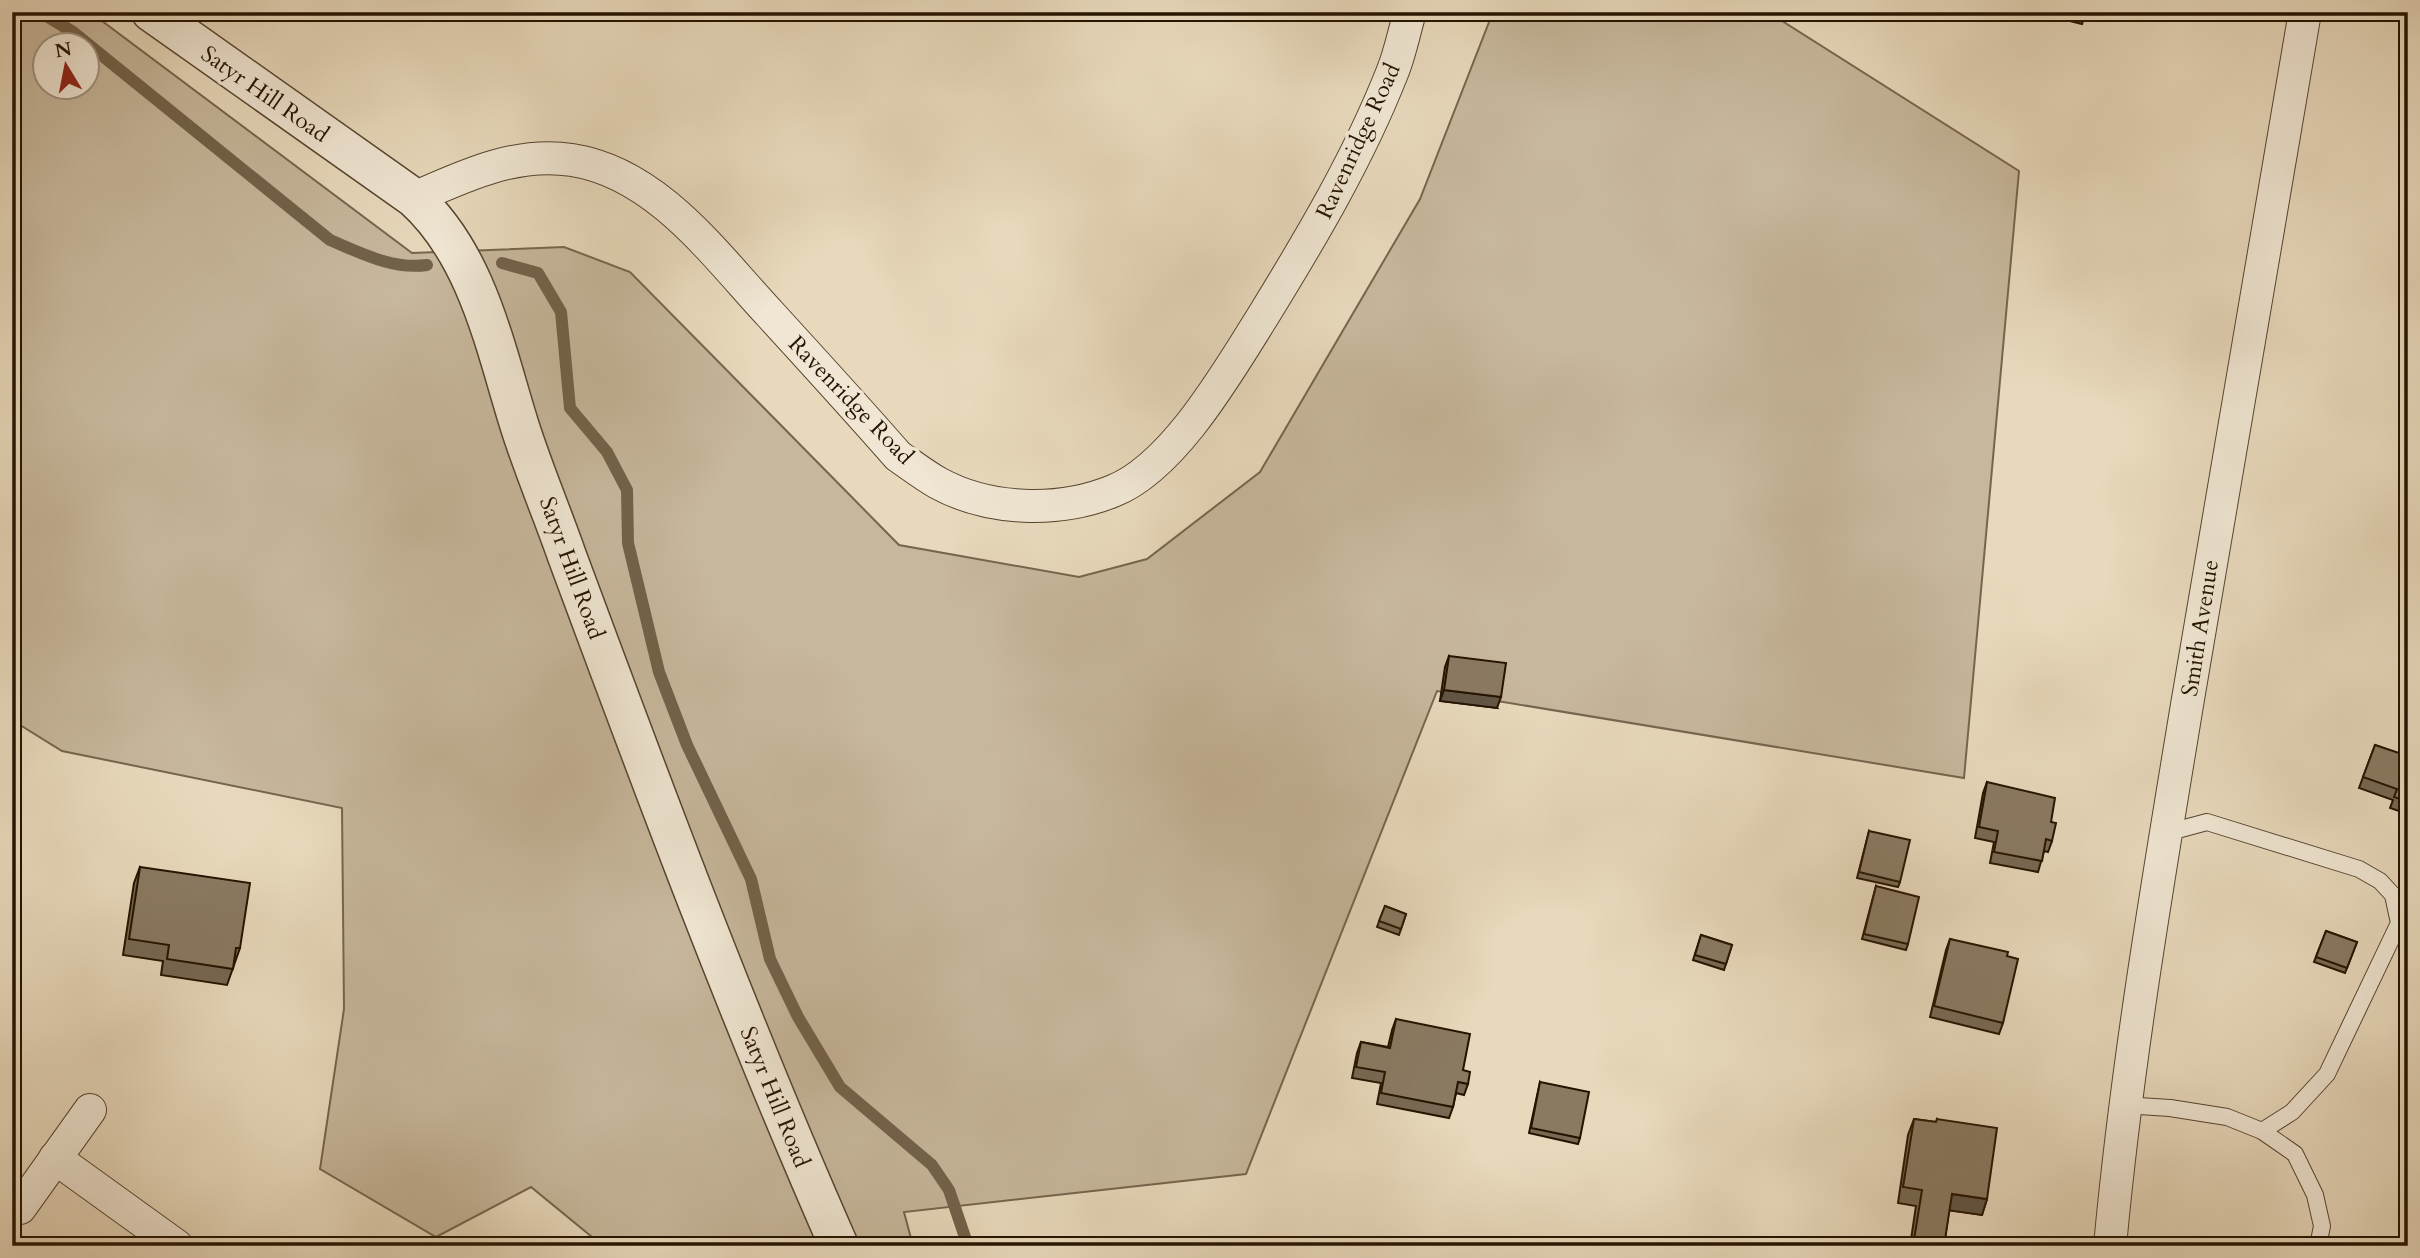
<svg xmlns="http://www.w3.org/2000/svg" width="2420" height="1258" font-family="Cardo,serif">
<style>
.green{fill:#c7b79c;stroke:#76654e;stroke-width:2;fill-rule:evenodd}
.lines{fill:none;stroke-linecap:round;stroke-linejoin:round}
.stream{stroke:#72624a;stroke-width:12}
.service-casing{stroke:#56442f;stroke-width:18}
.minor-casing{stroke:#56442f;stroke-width:34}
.tertiary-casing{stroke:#56442f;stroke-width:41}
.service{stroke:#f0e6d3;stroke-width:16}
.minor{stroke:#f0e6d3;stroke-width:32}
.tertiary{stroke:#f0e6d3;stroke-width:38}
.wall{fill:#776954;stroke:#251300;stroke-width:2}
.shaded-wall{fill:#615545;stroke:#251300;stroke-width:2}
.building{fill:#8a7a62;stroke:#251300;stroke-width:2}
.labels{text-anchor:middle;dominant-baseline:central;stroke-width:7;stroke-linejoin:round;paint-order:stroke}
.street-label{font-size:23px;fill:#251300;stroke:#f0e6d3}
</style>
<rect width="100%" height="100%" fill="#e8d9bc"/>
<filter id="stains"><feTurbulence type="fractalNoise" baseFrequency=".00286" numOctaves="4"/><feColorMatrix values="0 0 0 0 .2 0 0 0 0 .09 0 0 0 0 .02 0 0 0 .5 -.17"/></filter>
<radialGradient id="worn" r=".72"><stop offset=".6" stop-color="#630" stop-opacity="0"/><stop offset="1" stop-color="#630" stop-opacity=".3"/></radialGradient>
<!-- green -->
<path class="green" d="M12,12H90L412,253L564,247L630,272L899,545L1079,577L1147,559L1260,472L1420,199L1493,12H1768L2019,171L1964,778L1437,691L1246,1174L904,1212L913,1246H603L531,1187L436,1237L320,1169L344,1009L342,808L62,751L12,720ZM46,46H88V88H46Z"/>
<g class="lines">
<!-- stream -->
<g class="stream">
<path d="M40,12L73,32L330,240C361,253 393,270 427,265"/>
<polyline points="502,263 538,273 561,312 570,408 607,452 627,490 628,543 659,672 687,745 751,879 770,959 798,1017 840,1087 932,1165 949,1190 968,1246"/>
</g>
<!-- service casing -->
<g class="service-casing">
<g id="service">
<polyline points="2166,833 2207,822 2359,869 2380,881 2393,895 2399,923 2327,1074 2292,1112 2262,1131"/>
<polyline points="2123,1105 2170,1108 2227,1117 2262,1131 2295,1154 2315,1195 2322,1226 2318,1246"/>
</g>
</g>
<!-- minor casing -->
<g class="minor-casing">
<g id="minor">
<path d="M414,198C464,176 516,151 572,160C657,173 715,255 770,314C813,361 856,408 898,456C911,465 924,475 938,483C989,511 1059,513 1113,491C1174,467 1229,370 1263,316C1311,238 1358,159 1392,73C1400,54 1404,32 1410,12"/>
<polyline points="55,1158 177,1246"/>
<polyline points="20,1208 90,1110"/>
<path d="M2110,1246C2127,1062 2158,881 2188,699C2226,470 2264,241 2305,12"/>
</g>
</g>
<!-- tertiary casing -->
<g class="tertiary-casing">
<path id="tertiary" d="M151,12L414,198C478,256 495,348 520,427C534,471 552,513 567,556C653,788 739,1019 839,1246"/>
</g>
<!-- service -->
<use href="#service" class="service"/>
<!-- minor -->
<use href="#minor" class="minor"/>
<!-- tertiary -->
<use href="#tertiary" class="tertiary"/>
</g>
<!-- wall -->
<g class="wall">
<polygon points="2034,12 2086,12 2082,24"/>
<polygon points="2156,12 2201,12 2198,20"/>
<polygon points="1449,656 1497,708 1440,701 1445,667"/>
<polygon points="2375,745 2407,757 2408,756 2408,814 2390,808 2393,800 2359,788"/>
<polygon points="1987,782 2051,822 2052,841 2048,852 2044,851 2038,872 1990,863 1994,842 1975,838 1983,793"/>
<polygon points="1869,831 1900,882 1898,887 1857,878"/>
<polygon points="140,867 240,948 227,985 161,975 163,961 123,955 134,883"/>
<polygon points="1876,886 1908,944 1906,950 1862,939"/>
<polygon points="1385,906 1406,914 1399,935 1377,927"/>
<polygon points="2326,931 2357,942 2345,973 2314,962"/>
<polygon points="1701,935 1732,945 1724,970 1693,960"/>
<polygon points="1950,939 2007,956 2003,1023 1999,1034 1930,1017 1946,950"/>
<polygon points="1396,1019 1463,1070 1468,1084 1464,1095 1456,1093 1453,1107 1449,1118 1377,1104 1381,1083 1352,1078 1357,1053 1361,1042 1388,1047 1392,1030"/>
<polygon points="1540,1082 1580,1138 1578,1144 1529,1133"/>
<polygon points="1914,1119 1936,1122 1937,1119 1987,1199 1982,1215 1949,1210 1944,1246 1910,1246 1916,1206 1898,1203 1908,1135"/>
</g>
<!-- shaded-wall -->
<g class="shaded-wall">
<polygon points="1444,690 1501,697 1497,708 1440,701"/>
<polygon points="1952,1194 1987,1199 1982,1215 1946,1210"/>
</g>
<!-- building -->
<g class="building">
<polygon points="2059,12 2086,12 2084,18"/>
<polygon points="1449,656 1506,663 1501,697 1444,690"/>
<polygon points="2375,745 2408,756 2408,802 2394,797 2397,789 2363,777"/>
<polygon points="1987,782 2055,798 2051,822 2056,823 2052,841 2046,839 2042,861 1994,852 1998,831 1979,827"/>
<polygon points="1869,831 1910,840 1900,882 1859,872"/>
<polygon points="140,867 250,883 240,948 236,948 233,969 167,959 169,945 129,939"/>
<polygon points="1876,886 1919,897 1908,944 1864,934"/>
<polygon points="1385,906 1406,914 1401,929 1379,921"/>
<polygon points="2326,931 2357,942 2347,968 2316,957"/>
<polygon points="1701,935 1732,945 1726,964 1695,955"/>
<polygon points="1950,939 2008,952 2007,956 2018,959 2003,1023 1934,1006"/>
<polygon points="1396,1019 1470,1034 1463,1070 1470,1072 1468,1084 1458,1082 1453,1107 1381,1093 1385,1072 1356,1067 1361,1042 1390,1048"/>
<polygon points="1540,1082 1589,1092 1580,1138 1531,1128"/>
<polygon points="1914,1119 1936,1122 1937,1119 1997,1128 1987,1199 1952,1194 1944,1246 1913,1246 1922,1190 1903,1187"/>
<polygon points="1746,1240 1761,1240 1761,1246 1745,1246"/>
</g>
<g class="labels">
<!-- street labels -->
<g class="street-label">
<text transform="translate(265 94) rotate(35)">Satyr Hill Road</text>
<text transform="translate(1358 141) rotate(-65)">Ravenridge Road</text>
<text transform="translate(851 400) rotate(46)">Ravenridge Road</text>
<text transform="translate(572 568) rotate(70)">Satyr Hill Road</text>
<text transform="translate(2200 628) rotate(-81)">Smith Avenue</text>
<text transform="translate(775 1097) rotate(68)">Satyr Hill Road</text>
</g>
</g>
<!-- margin -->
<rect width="2420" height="1258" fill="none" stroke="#e8d9bc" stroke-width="42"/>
<rect x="14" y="14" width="2392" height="1230" fill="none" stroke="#251300" stroke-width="3.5"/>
<rect x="21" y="21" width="2378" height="1216" fill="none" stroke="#251300" stroke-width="2"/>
<!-- north arrow -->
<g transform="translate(66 66) rotate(350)"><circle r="33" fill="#f0e6d3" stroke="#9f927f" stroke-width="2"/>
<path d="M0-5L12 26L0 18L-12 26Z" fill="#8f2418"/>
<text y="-10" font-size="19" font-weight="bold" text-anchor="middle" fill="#251300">N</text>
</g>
<rect width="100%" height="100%" filter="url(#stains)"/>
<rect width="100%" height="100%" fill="url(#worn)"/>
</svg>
